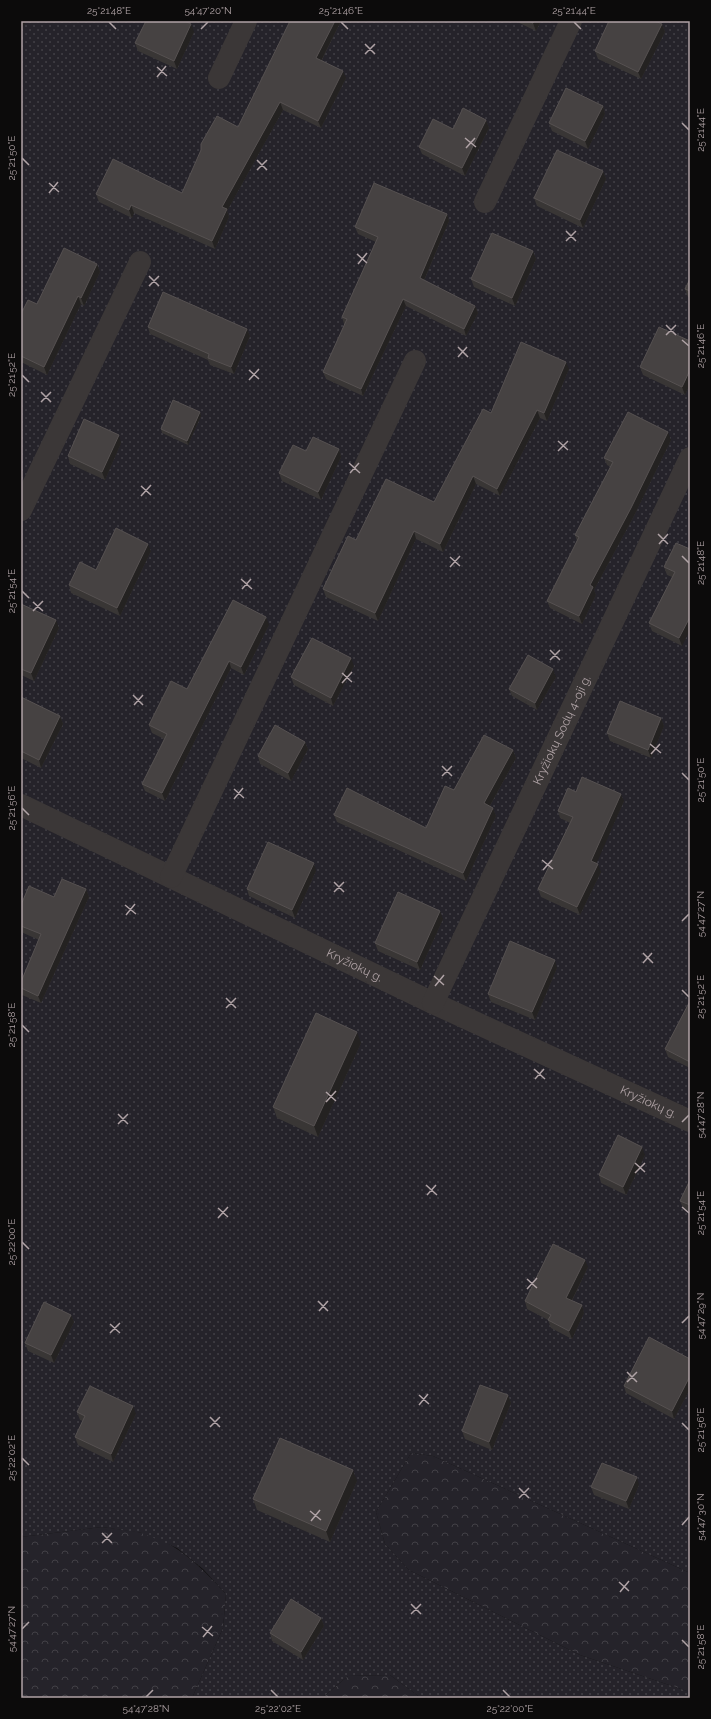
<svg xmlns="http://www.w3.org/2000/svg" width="711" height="1719" font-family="Raleway,sans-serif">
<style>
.forest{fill:url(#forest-crowns)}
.garden{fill:url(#garden-dots)}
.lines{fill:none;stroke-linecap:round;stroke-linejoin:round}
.minor{stroke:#3b3737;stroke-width:22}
.wall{fill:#393635}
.shaded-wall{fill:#242221}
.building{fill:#464242;stroke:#565151}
.ticks{fill:none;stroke:#b0a3a6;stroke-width:1.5}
.labels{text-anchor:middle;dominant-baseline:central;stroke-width:3.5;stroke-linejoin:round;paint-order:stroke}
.street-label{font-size:12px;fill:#b0a3a6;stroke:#0c0b0b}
.neatline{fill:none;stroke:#b0a3a6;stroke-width:1.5}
.ticks-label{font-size:10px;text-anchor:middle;fill:#b0a3a6}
</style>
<defs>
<pattern id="forest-crowns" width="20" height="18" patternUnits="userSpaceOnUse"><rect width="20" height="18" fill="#25232a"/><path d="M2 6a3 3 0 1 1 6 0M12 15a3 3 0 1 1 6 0" fill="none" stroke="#424046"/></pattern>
<pattern id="garden-dots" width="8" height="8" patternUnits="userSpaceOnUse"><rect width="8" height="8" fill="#25232a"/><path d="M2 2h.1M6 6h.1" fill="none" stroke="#424046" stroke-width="1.8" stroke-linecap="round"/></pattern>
</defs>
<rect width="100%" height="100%" fill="#111010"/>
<!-- forest -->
<g class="forest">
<polygon points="411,1453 433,1456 690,1573 690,1692 580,1655 409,1570 385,1544 376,1512"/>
<path d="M102,1527C115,1529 129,1530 142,1533C178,1543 202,1568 226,1594L223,1628L192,1698H21V1537Z"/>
<polygon points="390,1675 421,1698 322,1698 348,1676"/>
</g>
<!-- garden -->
<polygon class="garden" points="21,21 690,21 690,1573 433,1456 411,1453 376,1512 385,1544 409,1570 580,1655 690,1692 690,1698 421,1698 390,1675 348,1676 322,1698 192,1698 223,1628 226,1594 203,1569 177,1548 142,1533 102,1527 21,1537"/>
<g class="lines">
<!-- minor -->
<g class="minor">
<polyline points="219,78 246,21"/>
<polyline points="485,202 571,21"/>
<polyline points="21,510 140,262"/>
<path id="s1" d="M21,805L433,1003L690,1121"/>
<polyline points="171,877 415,361"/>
<path id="s2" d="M433,1003L690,458"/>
</g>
</g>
<!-- wall -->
<g class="wall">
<polygon points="341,21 322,60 346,78 321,128 283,110 227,211 229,217 215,249 134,213 132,218 99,202 96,194 182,193 238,127"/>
<polygon points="515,21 541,21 536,31"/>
<polygon points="662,24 665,32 641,79 598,59 595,51"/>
<polygon points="194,32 177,69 138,51 135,43"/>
<polygon points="603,106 605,114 588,149 552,131 549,123"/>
<polygon points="486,120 489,128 465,176 422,154 419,147"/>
<polygon points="603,171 606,179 583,228 537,206 534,198"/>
<polygon points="447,214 449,221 424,281 475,306 478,313 466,336 406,306 363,396 326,379 323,372 345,324 344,324 342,317 376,242 358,234 355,227"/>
<polygon points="533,251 536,259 515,306 474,287 471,279"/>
<polygon points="97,264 100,272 84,306 81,304 47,375 21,362 21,314"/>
<polygon points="690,279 690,298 688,297 685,289"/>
<polygon points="148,327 247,329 250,336 234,374 210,365 208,360 150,334"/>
<polygon points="690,341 690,384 685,395 643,375 640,367"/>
<polygon points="569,369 547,421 540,418 500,496 476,484 443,552 416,539 378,621 326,597 323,589 356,540 434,502 491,413"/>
<polygon points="200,412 201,416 188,445 162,433 161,429"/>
<polygon points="671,440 634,516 594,590 596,595 582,624 550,608 547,601 577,541 575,535 611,467 607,465 604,458"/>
<polygon points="121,443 105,480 70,464 68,456"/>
<polygon points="339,449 341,457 321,500 282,481 279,473 306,451"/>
<polygon points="690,549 682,646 652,631 649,623 672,577 667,575 664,567"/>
<polygon points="151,551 120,616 71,593 69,585 96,570"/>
<polygon points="21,604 59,628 34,681 21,675"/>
<polygon points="269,625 244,675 231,668 165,801 145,791 142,784 164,739 152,733 149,725 187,689"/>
<polygon points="354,666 333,706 294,685 291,677"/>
<polygon points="556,677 537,710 512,696 509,689"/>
<polygon points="21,697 60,716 63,724 41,768 21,758"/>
<polygon points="661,718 664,726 651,758 610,741 607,733"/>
<polygon points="305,742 308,749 291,781 260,764 258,756"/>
<polygon points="513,750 516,758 490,806 493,808 496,816 466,881 337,822 334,815 426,828 454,790"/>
<polygon points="576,792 624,801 596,863 601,872 580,915 541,897 538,889 570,823 560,818 558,811"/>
<polygon points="316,871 295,918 249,896 247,889"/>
<polygon points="86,889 89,897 41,1003 22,995 21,993 21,982 39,940 21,932 21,905"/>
<polygon points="443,919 420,970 378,951 375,943"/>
<polygon points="557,968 535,1020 491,1002 488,994"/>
<polygon points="690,1001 690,1068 668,1057 665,1049"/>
<polygon points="361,1043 318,1137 277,1118 273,1107"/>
<polygon points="645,1155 626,1195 601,1183 599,1175"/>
<polygon points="690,1180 690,1212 683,1208 680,1201"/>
<polygon points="588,1267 572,1301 582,1305 584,1313 572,1339 551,1328 548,1320 527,1309 525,1301"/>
<polygon points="71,1315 74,1322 54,1363 28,1351 25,1343"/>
<polygon points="690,1359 690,1389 674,1419 626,1393 624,1386"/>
<polygon points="508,1395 511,1403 492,1450 465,1439 462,1431"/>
<polygon points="77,1412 136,1414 113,1462 78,1445 75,1437 83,1421 80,1420"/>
<polygon points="357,1481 330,1542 257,1510 253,1499"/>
<polygon points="639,1485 629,1509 594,1495 591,1487"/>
<polygon points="321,1618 324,1626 303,1660 272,1641 270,1633"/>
</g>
<!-- shaded-wall -->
<g class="shaded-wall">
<polygon points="21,21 26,21 21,31"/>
<polygon points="335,21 341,21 319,65 316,58"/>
<polygon points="534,21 541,21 536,31 533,23"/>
<polygon points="191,24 194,32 177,69 174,61"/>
<polygon points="662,24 665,32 641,79 638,72"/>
<polygon points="343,71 346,78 321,128 318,121"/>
<polygon points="280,102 283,110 227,211 229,217 215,249 212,241 222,207"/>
<polygon points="603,106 605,114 588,149 585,141"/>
<polygon points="486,120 489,128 465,176 462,168"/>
<polygon points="603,171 606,179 583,228 580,220"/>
<polygon points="131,205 134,213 132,218 129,210"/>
<polygon points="447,214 449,221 422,285 420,278"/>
<polygon points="533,251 536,259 515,306 512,298"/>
<polygon points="97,264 100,272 84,306 81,298"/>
<polygon points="78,296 81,304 47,375 44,367"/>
<polygon points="403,299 406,306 363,396 361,389"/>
<polygon points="475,306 478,313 466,336 464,329"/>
<polygon points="247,329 250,336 234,374 231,367"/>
<polygon points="566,362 569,369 547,421 544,413"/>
<polygon points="690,370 690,384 685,395 682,387"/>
<polygon points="537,410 540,418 500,496 497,489"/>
<polygon points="200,412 201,416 188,445 187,441"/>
<polygon points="668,432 671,440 634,516 594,590 596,595 582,624 579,616 590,585"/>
<polygon points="119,435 121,443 105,480 102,472"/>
<polygon points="339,449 341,457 321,500 318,492"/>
<polygon points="473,476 476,484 443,552 440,544"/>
<polygon points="414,531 416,539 378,621 375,613"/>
<polygon points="148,544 151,551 120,616 117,608"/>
<polygon points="266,617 269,625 244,675 241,667"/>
<polygon points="690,617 690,630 682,646 679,638"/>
<polygon points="56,620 59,628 34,681 31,673"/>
<polygon points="351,658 354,666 333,706 331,698"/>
<polygon points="229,661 231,668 165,801 162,793"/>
<polygon points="553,669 556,677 537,710 535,703"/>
<polygon points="60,716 63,724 41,768 39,760"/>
<polygon points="661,718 664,726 651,758 648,750"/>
<polygon points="305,742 308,749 291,781 288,773"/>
<polygon points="513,750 516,758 487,811 484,803"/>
<polygon points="621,794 624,801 594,869 591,861"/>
<polygon points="493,808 496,816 466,881 463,873"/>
<polygon points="314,863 316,871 295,918 292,910"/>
<polygon points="598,864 601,872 580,915 577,907"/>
<polygon points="86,889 89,897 41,1003 38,996"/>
<polygon points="440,911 443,919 420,970 417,962"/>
<polygon points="555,960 557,968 535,1020 532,1012"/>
<polygon points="357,1032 361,1043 318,1137 314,1126"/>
<polygon points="642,1147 645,1155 626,1195 623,1187"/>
<polygon points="585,1260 588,1267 569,1306 566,1298"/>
<polygon points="582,1305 584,1313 572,1339 569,1331"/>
<polygon points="71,1315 74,1322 54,1363 51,1355"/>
<polygon points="690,1376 690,1389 674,1419 672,1411"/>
<polygon points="508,1395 511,1403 492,1450 489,1442"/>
<polygon points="133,1406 136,1414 113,1462 111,1454"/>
<polygon points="353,1470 357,1481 330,1542 326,1531"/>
<polygon points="637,1477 639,1485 629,1509 626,1501"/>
<polygon points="321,1618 324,1626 303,1660 301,1652"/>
</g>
<!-- building -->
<g class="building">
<polygon points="146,21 185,21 191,24 174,61 135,43"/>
<polygon points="290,21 335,21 316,58 343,71 318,121 280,102 222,207 227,209 212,241 131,205 129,210 96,194 113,159 182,193 201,150 201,144 217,116 238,127"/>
<polygon points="528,21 534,21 533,23"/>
<polygon points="609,21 655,21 662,24 638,72 595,51"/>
<polygon points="566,88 603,106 585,141 549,123"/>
<polygon points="463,108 486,120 462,168 419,147 433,119 453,129"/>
<polygon points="557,150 603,171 580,220 534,198"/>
<polygon points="374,183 447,214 420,278 475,306 464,329 403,299 361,389 323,372 347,319 342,317 378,237 355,227"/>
<polygon points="492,233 533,251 512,298 471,279"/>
<polygon points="64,248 97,264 81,298 78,296 44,367 21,356 21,314 28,300 37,304"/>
<polygon points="690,279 690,291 685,289"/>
<polygon points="163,292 247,329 231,367 208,358 209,354 148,327"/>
<polygon points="659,327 690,341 690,370 682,387 640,367"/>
<polygon points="521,342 566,362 544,413 537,410 497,489 473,476 440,544 414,531 375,613 323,589 348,536 356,540 386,479 434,502 483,409 491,413"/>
<polygon points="173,400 200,412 187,441 161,429"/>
<polygon points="628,412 668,432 631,508 590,585 593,587 579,616 547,601 579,537 575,535 613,462 604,458"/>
<polygon points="84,419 119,435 102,472 68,456"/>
<polygon points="313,437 339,449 318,492 279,473 293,445 306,451"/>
<polygon points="116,528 148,544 117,608 69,585 80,562 96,570"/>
<polygon points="676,543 690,549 690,617 679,638 649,623 675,572 664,567"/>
<polygon points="233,600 266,617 241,667 229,661 162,793 142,784 167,734 149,725 171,681 187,689"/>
<polygon points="21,604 56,620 31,673 21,669"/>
<polygon points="312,638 351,658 331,698 291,677"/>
<polygon points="528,655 553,669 535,703 509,689"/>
<polygon points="21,697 60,716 39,760 21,751"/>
<polygon points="620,701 661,718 648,750 607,733"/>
<polygon points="275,725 305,742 288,773 258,756"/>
<polygon points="484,735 513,750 484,803 493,808 463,873 334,815 347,788 426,828 445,786 454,790"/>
<polygon points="582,777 621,794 591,861 598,864 577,907 538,889 573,817 558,811 568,788 576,792"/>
<polygon points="268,842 314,863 292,910 247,889"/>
<polygon points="62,879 86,889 38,996 21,988 21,982 41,934 21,926 21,905 29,886 54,897"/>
<polygon points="398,892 440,911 417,962 375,943"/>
<polygon points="510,941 555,960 532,1012 488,994"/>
<polygon points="690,1001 690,1062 665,1049"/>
<polygon points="316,1013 357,1032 314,1126 273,1107"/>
<polygon points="618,1135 642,1147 623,1187 599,1175"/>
<polygon points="690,1180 690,1205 680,1201"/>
<polygon points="553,1244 585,1260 566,1298 582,1305 569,1331 548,1320 551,1315 525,1301"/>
<polygon points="44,1302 71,1315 51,1355 25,1343"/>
<polygon points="649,1337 690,1359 690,1376 672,1411 624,1386"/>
<polygon points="480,1385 508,1395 489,1442 462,1431"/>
<polygon points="90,1386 133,1406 111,1454 75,1437 85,1416 77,1412"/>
<polygon points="280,1438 353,1470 326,1531 253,1499"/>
<polygon points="602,1463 637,1477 626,1501 591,1487"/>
<polygon points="291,1599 321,1618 301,1652 270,1633"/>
</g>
<!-- ticks -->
<path class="ticks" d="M109,22L116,29M341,22L348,29M574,22L581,29M201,29L208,22M365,44L375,54M365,54L375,44M157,67L167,76M157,77L166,66M682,123L689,130M465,138L476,147M466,148L475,138M22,158L29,165M257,160L267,170M257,170L267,160M49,183L59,192M49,193L58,182M566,231L576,241M566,241L576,231M357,254L367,263M358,264L367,253M149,276L159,286M149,286L159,276M666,325L676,335M666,335L676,325M682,340L689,346M458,347L468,357M458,357L467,347M249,370L259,379M22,375L29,382M249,380L259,369M41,392L51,402M41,402L51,392M558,441L568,450M558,451L568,441M349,463L360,473M350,473L359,463M141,486L151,495M141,496L151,485M658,534L668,544M659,544L668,534M682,556L689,563M450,557L460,566M450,567L460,556M241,579L252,589M242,589L251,579M22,591L29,598M33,602L43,611M33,611L43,601M550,650L560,660M550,660L560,650M342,673L352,682M342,683L352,672M133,695L143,705M134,705L143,695M650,744L661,753M651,754L660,744M442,766L452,776M682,773L689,780M442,776L452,766M234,789L244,798M234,799L243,788M22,808L29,815M542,860L553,869M543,870L552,860M334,882L344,892M334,892L344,882M125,905L136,914M126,915L135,904M682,921L689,914M643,953L653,963M643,963L652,953M434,976L444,985M435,986L444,975M682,990L689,997M226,998L236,1008M226,1008L236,998M22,1025L29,1032M534,1069L545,1079M535,1079L544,1069M326,1092L336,1101M326,1102L336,1091M118,1114L128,1124M682,1122L689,1115M118,1124L128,1114M635,1163L645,1172M635,1173L645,1163M426,1185L437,1195M427,1195L436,1185M682,1207L689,1213M218,1208L228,1217M218,1218L228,1207M22,1242L29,1249M527,1279L537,1288M527,1289L537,1278M318,1301L328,1311M319,1311L328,1301M682,1323L689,1316M110,1324L120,1333M110,1333L120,1323M627,1372L637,1382M627,1382L637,1372M419,1395L429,1404M419,1405L428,1394M210,1417L220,1427M682,1423L689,1430M210,1427L220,1417M22,1458L29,1465M519,1488L529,1498M519,1498L529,1488M310,1511L321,1520M311,1521L320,1510M682,1525L689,1517M102,1533L112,1543M102,1543L112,1533M619,1582L629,1591M620,1592L629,1581M411,1604L421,1614M411,1614L421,1604M202,1627L213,1636M22,1629L29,1622M203,1637L212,1626M682,1640L689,1647M271,1690L278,1697M503,1690L510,1697M146,1697L153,1690"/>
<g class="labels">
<!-- street labels -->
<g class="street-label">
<text stroke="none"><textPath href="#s2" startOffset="302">Kryžiokų Sodų 4-oji g.</textPath></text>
<text stroke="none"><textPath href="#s1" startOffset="370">Kryžiokų g.</textPath></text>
<text stroke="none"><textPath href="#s1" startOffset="694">Kryžiokų g.</textPath></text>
</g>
</g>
<!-- border -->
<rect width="711" height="1719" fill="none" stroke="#0c0b0b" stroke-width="44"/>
<rect x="22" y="22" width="667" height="1675" class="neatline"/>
<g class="ticks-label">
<text x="109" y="14">25°21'48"E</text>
<text x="208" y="14">54°47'20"N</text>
<text x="341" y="14">25°21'46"E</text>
<text x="574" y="14">25°21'44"E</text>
<text transform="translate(700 130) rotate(-90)" y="4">25°21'44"E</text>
<text transform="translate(11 158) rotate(-90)" y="4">25°21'50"E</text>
<text transform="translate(700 346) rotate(-90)" y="4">25°21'46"E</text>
<text transform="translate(11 375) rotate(-90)" y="4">25°21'52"E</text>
<text transform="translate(700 563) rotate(-90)" y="4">25°21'48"E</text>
<text transform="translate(11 591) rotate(-90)" y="4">25°21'54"E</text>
<text transform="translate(700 780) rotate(-90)" y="4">25°21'50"E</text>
<text transform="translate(11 808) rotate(-90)" y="4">25°21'56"E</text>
<text transform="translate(700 914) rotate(-90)" y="4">54°47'27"N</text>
<text transform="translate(700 997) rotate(-90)" y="4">25°21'52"E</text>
<text transform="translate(11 1025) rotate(-90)" y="4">25°21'58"E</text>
<text transform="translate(700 1115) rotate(-90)" y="4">54°47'28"N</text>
<text transform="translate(700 1213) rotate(-90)" y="4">25°21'54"E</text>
<text transform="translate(11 1242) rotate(-90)" y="4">25°22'00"E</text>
<text transform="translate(700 1316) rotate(-90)" y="4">54°47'29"N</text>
<text transform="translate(700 1430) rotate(-90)" y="4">25°21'56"E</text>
<text transform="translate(11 1458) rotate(-90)" y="4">25°22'02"E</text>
<text transform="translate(700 1517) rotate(-90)" y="4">54°47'30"N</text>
<text transform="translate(11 1629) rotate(-90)" y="4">54°47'27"N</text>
<text transform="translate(700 1647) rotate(-90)" y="4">25°21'58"E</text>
<text x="146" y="1712">54°47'28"N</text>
<text x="278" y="1712">25°22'02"E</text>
<text x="510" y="1712">25°22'00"E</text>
</g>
</svg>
